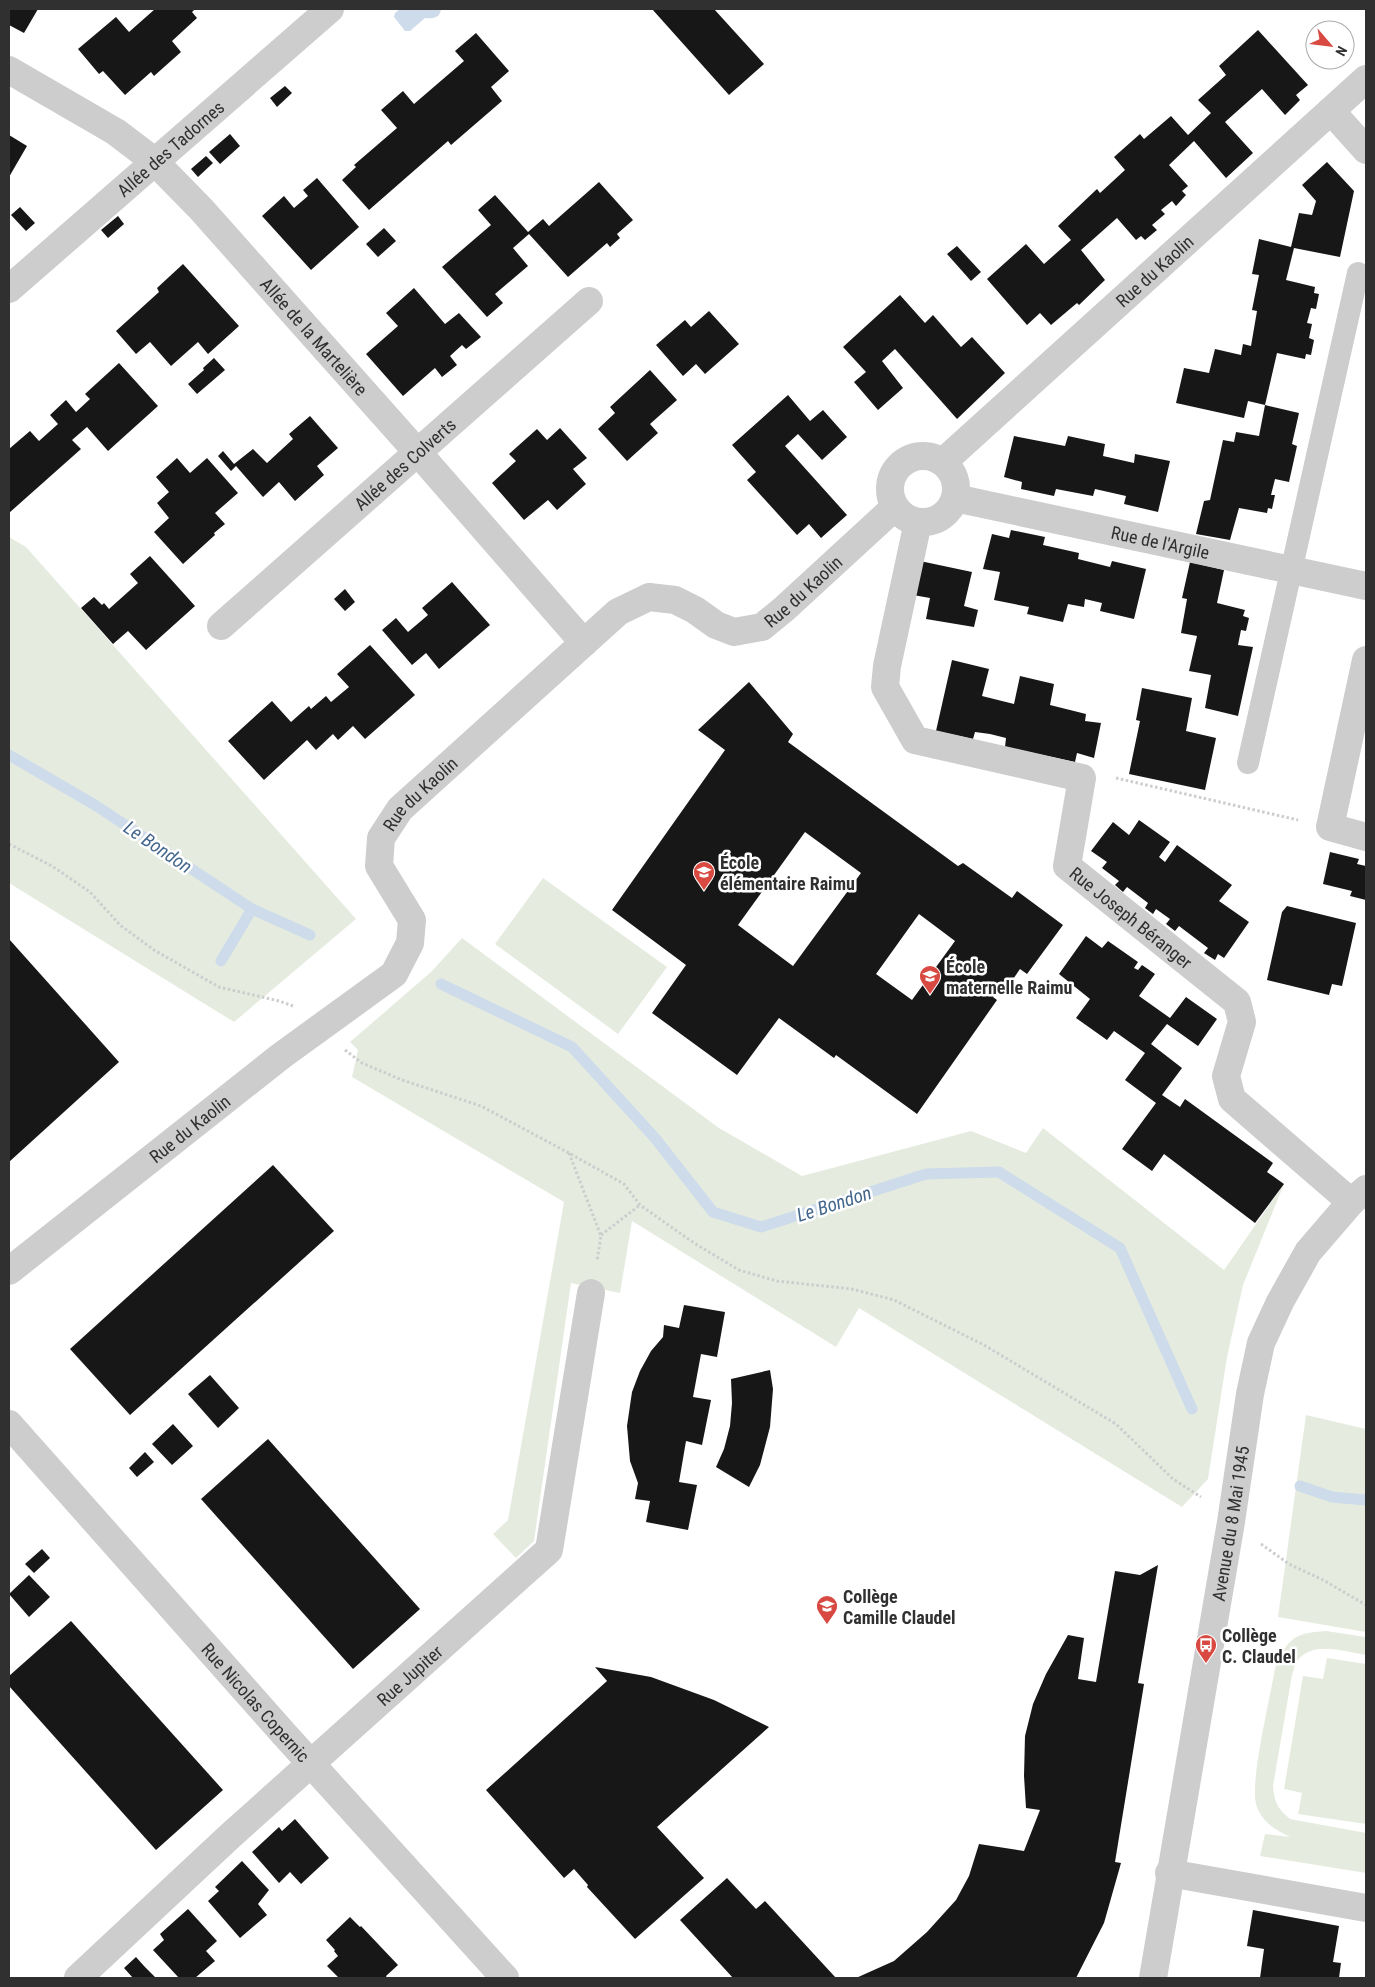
<svg xmlns="http://www.w3.org/2000/svg" width="1375" height="1987" font-family="'Roboto Condensed',sans-serif">
<style>
.green{fill:#e5ecdf}
.water{fill:#cddbea}
.lines{fill:none;stroke-linecap:round;stroke-linejoin:round}
.stream{stroke:#cddbea;stroke-width:11}
.building{fill:#171717;fill-rule:evenodd}
.path{stroke:#cdcdcd;stroke-width:3;stroke-dasharray:2.5 2.5;stroke-linecap:butt}
.lane{stroke:#cdcdcd;stroke-width:22}
.street{stroke:#cdcdcd;stroke-width:28}
.labels{text-anchor:middle;dominant-baseline:central;stroke-width:5;stroke-linejoin:round;paint-order:stroke}
.street-label{font-size:18px;fill:#303030;stroke:#fff}
.poi-label{font-size:18px;font-weight:bold;fill:#303030;stroke:#fff;text-anchor:start}
.water-label{font-size:19px;font-style:italic;fill:#44678d;stroke:#fff}
</style>
<rect width="100%" height="100%" fill="#fff"/>
<!-- green -->
<g class="green">
<polygon points="9,537 26,547 356,919 234,1022 9,883"/>
<polygon points="543,878 667,967 618,1034 495,944"/>
<polygon points="462,938 719,1128 802,1176 971,1131 1026,1153 1043,1128 1224,1270 1284,1184 1243,1285 1227,1357 1208,1479 1182,1507 859,1308 836,1347 632,1221 620,1293 571,1283 534,1541 516,1558 493,1534 508,1520 564,1202 352,1077 358,1050 350,1042 431,972"/>
<polygon points="1306,1415 1366,1429 1366,1632 1278,1617"/>
<path d="M1326,1631L1366,1637V1655C1346,1652 1313,1640 1298,1660C1295,1663 1294,1670 1292,1675L1273,1786C1274,1802 1278,1809 1290,1819L1366,1833V1873L1260,1856L1265,1834L1290,1837C1276,1830 1263,1823 1257,1807C1248,1787 1271,1695 1275,1668C1288,1638 1294,1633 1326,1631Z"/>
<polygon points="1327,1658 1366,1664 1366,1824 1298,1814 1302,1793 1284,1789 1303,1676 1323,1679"/>
</g>
<!-- water -->
<path class="water" d="M400,9H441C440,18 433,19 425,18L410,31H405L394,17L395,13Z"/>
<g class="lines">
<!-- stream -->
<g class="stream">
<polyline points="9,755 95,805 252,909 310,935"/>
<polyline points="221,961 252,909"/>
<polyline points="441,984 572,1047 655,1138 713,1212 761,1227 926,1174 999,1172 1120,1248 1192,1409"/>
<polyline points="1300,1486 1332,1497 1366,1500"/>
</g>
</g>
<!-- building -->
<g class="building">
<polygon points="9,9 38,9 24,33 9,25"/>
<polygon points="155,9 195,9 192,12 197,18 172,41 181,52 154,76 151,72 125,95 103,71 99,74 78,49 116,17 129,32"/>
<polygon points="652,9 714,9 764,64 729,95"/>
<polygon points="1258,30 1308,85 1296,95 1300,100 1285,115 1262,89 1225,122 1253,153 1226,178 1194,141 1169,165 1188,186 1182,191 1186,195 1176,206 1172,201 1161,210 1165,214 1152,225 1157,230 1145,240 1141,236 1136,240 1117,218 1081,250 1105,280 1079,305 1077,303 1051,325 1040,313 1027,325 987,279 1026,244 1044,264 1071,240 1058,226 1097,189 1100,193 1125,170 1114,157 1140,134 1144,139 1171,116 1188,135 1211,113 1198,100 1226,75 1219,66"/>
<polygon points="476,33 509,71 491,87 502,101 451,145 448,141 369,210 342,180 356,167 354,165 397,128 381,110 403,91 414,104 464,61 455,51"/>
<polygon points="285,86 292,93 277,107 270,98"/>
<polygon points="230,134 240,146 220,164 209,152"/>
<polygon points="9,135 27,146 9,177"/>
<polygon points="206,156 213,163 198,177 191,169"/>
<polygon points="1327,162 1354,191 1340,257 1294,248 1286,280 1315,287 1314,293 1319,294 1316,309 1311,308 1307,323 1312,324 1309,338 1314,340 1311,355 1306,354 1305,359 1277,353 1265,405 1248,401 1244,418 1176,403 1184,368 1209,373 1215,349 1241,355 1243,344 1251,346 1257,311 1252,310 1259,275 1252,274 1259,239 1291,247 1299,213 1312,215 1316,201 1302,185"/>
<polygon points="317,178 359,227 311,270 262,216 284,196 294,208 308,196 303,190"/>
<polygon points="599,182 633,220 617,234 620,238 610,247 607,243 568,277 529,234 513,248 528,266 495,294 503,303 487,317 442,267 491,225 478,210 495,195 528,232 543,219 549,226"/>
<polygon points="20,207 35,223 26,231 11,215"/>
<polygon points="118,216 124,224 108,238 101,230"/>
<polygon points="384,228 396,241 378,257 366,244"/>
<polygon points="957,246 981,272 971,281 947,254"/>
<polygon points="183,264 239,326 208,354 198,342 171,366 150,342 136,354 116,331 159,292 157,288"/>
<polygon points="414,288 445,324 459,313 481,337 466,349 462,345 450,356 457,365 442,377 435,368 403,396 366,354 398,326 386,313"/>
<polygon points="900,295 925,323 933,315 961,347 972,337 1005,373 957,419 895,349 882,361 903,388 878,410 854,382 866,372 843,347"/>
<polygon points="709,311 739,344 705,374 696,364 683,376 656,345 685,320 691,327"/>
<polygon points="214,358 225,370 197,394 188,384 204,370 203,368"/>
<polygon points="119,363 158,406 108,451 87,427 72,440 81,449 9,513 9,449 30,431 39,441 58,424 50,415 66,400 76,412 90,399 85,394"/>
<polygon points="650,370 677,400 650,424 658,433 627,461 598,429 615,413 610,407"/>
<polygon points="788,395 810,421 823,410 847,437 822,460 798,434 785,446 847,515 821,538 809,524 797,535 747,480 756,472 732,445"/>
<polygon points="1265,405 1299,413 1292,444 1297,446 1289,482 1275,479 1271,495 1275,495 1272,509 1268,508 1267,513 1239,508 1230,540 1196,534 1204,501 1210,500 1223,440 1234,442 1236,432 1259,436"/>
<polygon points="310,416 338,448 317,466 324,475 295,501 279,482 263,497 236,466 231,471 218,456 223,451 234,464 253,449 267,463 293,439 289,434"/>
<polygon points="560,428 587,458 573,469 586,484 557,510 548,500 524,520 492,483 516,461 509,454 537,429 547,440"/>
<polygon points="1014,436 1065,446 1068,436 1105,444 1103,456 1134,463 1135,454 1170,461 1158,512 1124,504 1126,496 1095,489 1093,496 1056,489 1054,496 1021,489 1022,482 1004,477"/>
<polygon points="177,458 190,473 207,458 238,493 215,513 225,524 214,533 215,535 183,564 154,532 169,518 157,503 169,492 156,477"/>
<polygon points="1011,530 1045,537 1043,545 1079,553 1078,559 1110,567 1112,561 1146,569 1134,619 1100,611 1102,603 1085,599 1084,607 1068,604 1063,622 1027,614 1029,607 994,600 1000,572 983,569 992,534 1009,538"/>
<polygon points="150,556 195,606 146,650 128,631 113,644 81,608 94,597 102,605 104,603 109,609 138,583 130,574"/>
<polygon points="920,561 972,572 964,606 978,610 974,627 926,619 930,598 913,595"/>
<polygon points="1190,562 1224,570 1217,603 1245,610 1243,616 1249,618 1246,631 1241,630 1238,645 1253,647 1238,716 1205,708 1211,675 1189,671 1197,636 1181,633 1187,599 1182,598"/>
<polygon points="452,582 490,625 439,669 426,653 412,665 382,630 396,618 408,632 428,615 422,608"/>
<polygon points="345,589 355,602 345,611 334,599"/>
<polygon points="370,645 415,695 365,739 353,726 338,740 333,734 316,750 307,740 264,780 228,741 272,701 291,722 309,706 311,709 326,696 331,702 349,687 337,674"/>
<polygon points="952,660 989,669 982,696 1014,704 1020,676 1054,684 1050,705 1086,714 1085,721 1101,723 1094,758 1077,753 1075,762 1005,747 1006,738 990,734 975,732 973,739 936,731"/>
<path d="M749,682L793,734L788,742L958,866L963,863L1012,898L1017,891L1063,925L1027,974L1020,969L1011,982L1006,978L993,997L997,1000L917,1114L836,1055L834,1058L779,1018L737,1075L652,1013L686,965L612,910L725,750L698,730ZM805,832L861,873L793,966L738,925ZM919,914L955,941L912,1000L876,974Z"/>
<polygon points="1142,688 1192,698 1186,731 1216,738 1205,790 1129,774 1140,721 1136,720"/>
<polygon points="1139,820 1170,842 1159,857 1165,862 1177,845 1232,885 1219,901 1249,922 1224,958 1218,954 1215,960 1204,953 1208,948 1179,926 1175,931 1166,924 1170,919 1156,909 1153,914 1145,908 1148,903 1127,887 1123,892 1115,885 1119,881 1102,868 1107,862 1091,851 1113,822 1129,835"/>
<polygon points="1330,852 1359,859 1357,864 1366,866 1366,900 1350,896 1352,891 1323,884"/>
<polygon points="1287,906 1356,923 1342,986 1332,984 1329,995 1267,980 1282,912"/>
<polygon points="1086,936 1102,948 1108,941 1138,962 1134,968 1138,970 1142,965 1155,974 1139,996 1170,1018 1186,997 1217,1019 1198,1046 1167,1024 1151,1044 1182,1068 1162,1095 1180,1107 1185,1099 1273,1163 1267,1172 1284,1184 1255,1223 1164,1154 1152,1171 1122,1149 1156,1103 1125,1080 1145,1053 1114,1031 1107,1040 1076,1018 1090,999 1059,974"/>
<polygon points="9,939 119,1062 9,1162"/>
<polygon points="273,1165 334,1231 130,1415 70,1349"/>
<polygon points="684,1305 725,1312 717,1357 701,1354 693,1397 711,1400 702,1445 686,1441 679,1482 697,1485 688,1530 646,1522 650,1501 635,1499 638,1483 630,1461 627,1426 632,1392 640,1371 651,1351 663,1337 664,1325 679,1328"/>
<polygon points="770,1370 773,1389 770,1427 760,1465 749,1487 716,1467 724,1449 730,1426 732,1403 731,1379"/>
<polygon points="210,1375 239,1408 218,1428 188,1394"/>
<polygon points="173,1424 193,1446 172,1465 152,1444"/>
<polygon points="268,1439 420,1609 353,1669 201,1499"/>
<polygon points="145,1452 154,1462 137,1477 129,1468"/>
<polygon points="42,1549 50,1558 34,1573 25,1564"/>
<polygon points="1158,1565 1138,1683 1144,1684 1115,1862 1121,1863 1104,1923 1076,1978 856,1978 894,1961 927,1932 956,1900 969,1876 979,1844 1024,1851 1040,1810 1026,1808 1024,1776 1025,1736 1033,1704 1046,1674 1068,1635 1084,1638 1078,1679 1096,1682 1115,1571 1140,1575"/>
<polygon points="29,1575 50,1597 29,1617 9,1594"/>
<polygon points="71,1621 223,1790 156,1850 9,1686 9,1676"/>
<polygon points="595,1667 651,1677 714,1700 769,1727 657,1827 704,1878 635,1939 587,1887 588,1885 574,1869 564,1878 486,1790 607,1681"/>
<polygon points="295,1819 329,1858 301,1884 290,1872 279,1883 252,1852 279,1827 282,1831"/>
<polygon points="242,1861 269,1890 258,1904 267,1915 240,1938 208,1901 219,1891 215,1887"/>
<polygon points="727,1878 756,1909 765,1901 836,1978 733,1978 680,1920"/>
<polygon points="188,1909 217,1941 206,1951 215,1961 195,1978 179,1978 153,1950 164,1940 160,1934"/>
<polygon points="1253,1910 1339,1926 1333,1962 1341,1963 1339,1978 1260,1978 1264,1949 1247,1946"/>
<polygon points="350,1917 360,1927 361,1926 398,1965 386,1976 387,1978 339,1978 327,1966 338,1956 334,1951 335,1950 326,1940"/>
<polygon points="136,1957 144,1966 156,1978 133,1978 124,1968"/>
</g>
<g class="lines">
<!-- path -->
<g class="path">
<polyline points="1116,778 1298,820"/>
<polyline points="9,844 52,866 90,892 120,925 154,950 219,987 279,1001 293,1006"/>
<polyline points="345,1050 362,1063 402,1080 481,1106 569,1153 624,1184 640,1205 694,1243 739,1270 777,1281 852,1289 894,1300 984,1345 1116,1424 1173,1479 1201,1497"/>
<polyline points="569,1153 601,1236 597,1261"/>
<polyline points="601,1235 640,1205"/>
<polyline points="1261,1544 1289,1564 1325,1581 1366,1605"/>
</g>
<!-- lane -->
<polyline class="lane" points="1248,763 1358,273"/>
<!-- street -->
<g class="street">
<path id="s1" d="M9,70L116,132L154,161L201,209L427,463L584,643"/>
<polyline points="1331,111 1366,150"/>
<path id="s2" d="M9,289L330,9"/>
<circle cx="923" cy="489" r="33"/>
<path id="s3" d="M943,462L1366,79"/>
<path id="s4" d="M955,498L1366,586"/>
<path id="s5" d="M918,522L887,666L885,687L915,740L1082,778L1067,866L1237,1002L1242,1022L1226,1076L1232,1099L1351,1202"/>
<path id="s6" d="M221,626L589,301"/>
<polyline points="1366,660 1330,827 1366,837"/>
<path id="s7" d="M9,1271L281,1056L394,974L410,943L412,920L379,866L381,838L400,809L618,612L649,597L675,600L695,610L716,625L734,632L762,627L784,609L895,507"/>
<path id="s8" d="M9,1424L284,1734L505,1978"/>
<polyline points="1169,1873 1366,1908"/>
<path id="s9" d="M78,1978L230,1836L549,1550L591,1293"/>
<path id="s10" d="M1153,1978L1231,1522L1250,1394L1261,1343L1280,1302L1308,1252L1351,1202L1366,1189"/>
</g>
</g>
<!-- icons -->
<defs>
<g id="school-pin" transform="scale(1.125)"><path d="M0 17L-7.5 6A9.5 9.5 0 1 1 7.5 6Z" fill="#d84941" stroke="#fff"/><path d="M0-5L7-2L0 1L-7-2ZM-4 1L0 2.5L4 1V4Q0 6-4 4Z" fill="#fff"/></g>
<g id="bus-pin" transform="scale(1.125)"><path d="M0 17L-7.5 6A9.5 9.5 0 1 1 7.5 6Z" fill="#d84941" stroke="#fff"/><path d="M-5-6H5V4H4V6H2V4H-2V6H-4V4H-5ZM-3.5-4V0h7V-4ZM-3.5 1.2v1.5H-2V1.2ZM2 1.2v1.5H3.5V1.2Z" fill="#fff"/></g>
</defs>
<g fill-rule="evenodd">
<use href="#school-pin" x="704" y="872"/>
<use href="#school-pin" x="930" y="976"/>
<use href="#school-pin" x="827" y="1606"/>
<use href="#bus-pin" x="1206" y="1645"/>
</g>
<g class="labels">
<!-- street labels -->
<g class="street-label">
<text stroke="none"><textPath href="#s2" startOffset="214">Allée des Tadornes</textPath></text>
<text stroke="none"><textPath href="#s3" startOffset="285">Rue du Kaolin</textPath></text>
<text stroke="none"><textPath href="#s1" startOffset="409">Allée de la Martelière</textPath></text>
<text stroke="none"><textPath href="#s6" startOffset="245">Allée des Colverts</textPath></text>
<text stroke="none"><textPath href="#s4" startOffset="210">Rue de l'Argile</textPath></text>
<text stroke="none"><textPath href="#s7" startOffset="1175">Rue du Kaolin</textPath></text>
<text stroke="none"><textPath href="#s7" startOffset="695">Rue du Kaolin</textPath></text>
<text stroke="none"><textPath href="#s5" startOffset="572">Rue Joseph Béranger</textPath></text>
<text stroke="none"><textPath href="#s7" startOffset="230">Rue du Kaolin</textPath></text>
<text stroke="none"><textPath href="#s10" startOffset="461">Avenue du 8 Mai 1945</textPath></text>
<text stroke="none"><textPath href="#s9" startOffset="449">Rue Jupiter</textPath></text>
<text stroke="none"><textPath href="#s8" startOffset="372">Rue Nicolas Copernic</textPath></text>
</g>
<!-- poi labels -->
<g class="poi-label">
<text x="720" y="862">École<tspan x="720" dy="21">élémentaire Raimu</tspan></text>
<text x="946" y="966">École<tspan x="946" dy="21">maternelle Raimu</tspan></text>
<text x="843" y="1596">Collège<tspan x="843" dy="21">Camille Claudel</tspan></text>
<text x="1222" y="1635">Collège<tspan x="1222" dy="21">C. Claudel</tspan></text>
</g>
<!-- water labels -->
<g class="water-label">
<text transform="translate(158 847) rotate(34)">Le Bondon</text>
<text transform="translate(834 1204) rotate(-18)">Le Bondon</text>
</g>
</g>
<!-- border -->
<rect width="1375" height="1987" fill="none" stroke="#303030" stroke-width="20"/>
<!-- north arrow -->
<g transform="translate(1330 45) rotate(118)"><circle r="24" fill="#ffffff" stroke="#acacac"/>
<path d="M0-4L9 19L0 12L-9 19Z" fill="#d84941"/>
<text y="-8" font-size="14" font-weight="bold" text-anchor="middle" fill="#303030">N</text>
</g>
</svg>
